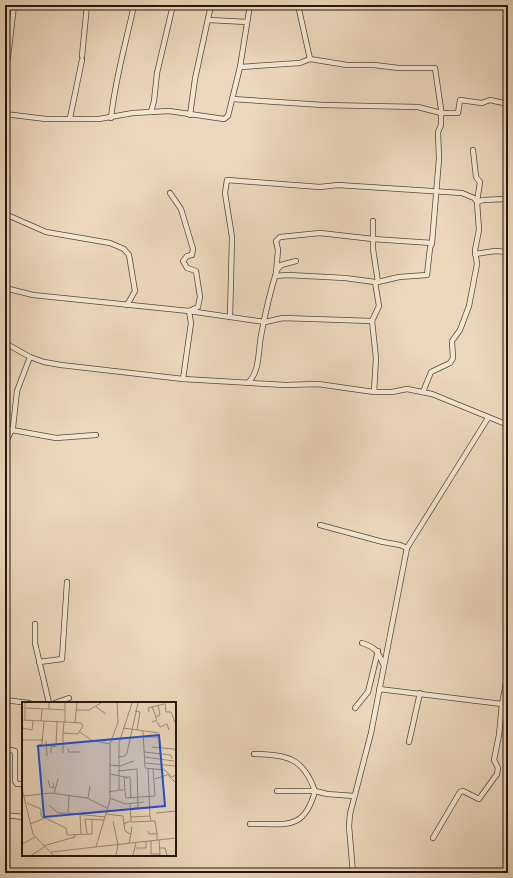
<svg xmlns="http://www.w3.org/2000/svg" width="513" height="878" font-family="'IM FELL DW Pica',serif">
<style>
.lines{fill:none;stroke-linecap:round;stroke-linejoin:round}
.minor-casing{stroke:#55493a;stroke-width:6}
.minor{stroke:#f3e6d3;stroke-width:4.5}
.inset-road{fill:none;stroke:#9c8c76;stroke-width:1}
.view{fill:#1d4ed8;fill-opacity:0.15;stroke:#1d4ed8;stroke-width:2}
.inset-edge{fill:none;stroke:#23190e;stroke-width:2}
</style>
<rect width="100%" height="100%" fill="#ecd8bc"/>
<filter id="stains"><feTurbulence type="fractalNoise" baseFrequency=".005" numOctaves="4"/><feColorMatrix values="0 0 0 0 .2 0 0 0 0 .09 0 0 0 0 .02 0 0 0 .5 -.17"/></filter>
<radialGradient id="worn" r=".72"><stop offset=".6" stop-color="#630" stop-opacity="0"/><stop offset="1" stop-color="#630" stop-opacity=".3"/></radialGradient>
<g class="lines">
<!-- minor casing -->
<g class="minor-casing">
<g id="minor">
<polyline points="298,5 310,59"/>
<polyline points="209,20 247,22"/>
<polyline points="82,56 87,5"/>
<polyline points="240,67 300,63 310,59 347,65 374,65 399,68 435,68 441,109 441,125 438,132 439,159 432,243 430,248 427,275 399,277 378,282"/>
<polyline points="5,69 8,57 14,5"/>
<polyline points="232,99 323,105 418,107 441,113 458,113 460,100 482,103 490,100 508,104"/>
<polyline points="151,112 154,101 157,73 173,5"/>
<polyline points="5,114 46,119 99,119 133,113 169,111 224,119 228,116 240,67 250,5"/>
<polyline points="190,115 195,79 211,5"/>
<polyline points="70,118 82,60"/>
<path d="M111,118C115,79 126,43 134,5"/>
<polyline points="170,193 181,209 193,249 192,255 187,256 183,261 187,268 196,271 200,297 198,307 189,311 191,323 183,379"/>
<polyline points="5,214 46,232 110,243 124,249 129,255 135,291 127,305"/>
<polyline points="373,221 373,249 378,282 376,282"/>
<polyline points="475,254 495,251 508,252"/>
<polyline points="276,273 278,250 276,241 280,237 320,233 373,239 432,243"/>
<polyline points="275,276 288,275 345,278 375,282 379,306 372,321"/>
<polyline points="5,288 33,295 189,311 265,322 283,318 372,321 376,358 374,392"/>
<polyline points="230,317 232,237 225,193 227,180 320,187 338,185 462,193 474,198 477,202 483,200 505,199 508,202"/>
<polyline points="5,343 30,357 17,391 13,427 5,444"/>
<polyline points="30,357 44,362 61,365 183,379 286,385 318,384 374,392 392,392 407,389 432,394 508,425"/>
<path d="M248,383C260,371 258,352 261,336C265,314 270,292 277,270L281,265L296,261"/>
<polyline points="423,392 431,372 450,363 453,358 452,341 460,330 469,306 477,264 475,250 479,230 477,202 480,182 476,177 473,150"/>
<polyline points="12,430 56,438 96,435"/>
<polyline points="320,525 383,542 400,545 407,548"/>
<polyline points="35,624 35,643 49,703"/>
<path d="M362,643C375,647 378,651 383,664"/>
<polyline points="39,662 62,659 67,582"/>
<polyline points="379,689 502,704 508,673"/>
<polyline points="5,700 29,703"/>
<polyline points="55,703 69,698"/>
<polyline points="355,708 368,692 378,651"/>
<polyline points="409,742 420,693"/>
<polyline points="5,749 15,751 15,781 17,784 23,784"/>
<path d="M254,754C287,755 303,757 315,791L327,794L354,796"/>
<polyline points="5,815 23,817"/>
<path d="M250,824C285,823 304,832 315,791H277"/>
<polyline points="433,838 460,792 463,791 479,799 497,774 498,768 494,760 499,735 502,704"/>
<polyline points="353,873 349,826 350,814 371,733 407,548 488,418"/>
</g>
</g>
<!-- minor -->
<use href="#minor" class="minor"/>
</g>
<!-- overview -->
<g transform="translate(22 702)">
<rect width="154" height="154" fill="#ecd8bc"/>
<path class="inset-road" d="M27,1V7L43,8M143,1L144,10H149L154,23M74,5L84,12M3,6L27,7M54,8H67L79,1M113,9L118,10L115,28M127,10L126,6L142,2M134,15L138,13L136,3M0,18L43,20V1M3,18V1M19,19L20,7M42,20L41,31L56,32L61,24L59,21L43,20M53,20L55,1M130,20L135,18L130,4M135,20L138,25L145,22L147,28M0,26L10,28L11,19M101,26L137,31M121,29L123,66L143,68L150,75L154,73M58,30L69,38L88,42L96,20L95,1M41,31V51M121,35H137L139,45M0,38H21M24,39L25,54M14,44L20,42L22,19M130,45L152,47L154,50M46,47L47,50H58M122,50L149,53L150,57M29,51V45L34,44L35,20M96,55L103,54L105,51L116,1M123,55L152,59M123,61L154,64M87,63L98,64L112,59M126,66L128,114M96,69L115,67L116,105L108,108M88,72L103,75L105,77M145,72L154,81M103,75H108L109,96M133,77L145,73M26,78L28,85L32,86L31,81M0,87L11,132L31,153M97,88H103L102,75M103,89L104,96L133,94L131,67M87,90L97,88V41L110,1M32,92L36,77M2,94L29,91L65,96L85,106M47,94L46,111L83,115M66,96L68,84M88,96L103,102L122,100M5,101L19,107V114L21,116M27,103L36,111H46M134,111L154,109M58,112L59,132M84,112L101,114L103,129L108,132M109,115L128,114L129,119M63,117L82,118M63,117L65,132M91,119L96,143L94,153M109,120L133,119L135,132M8,122L23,116L44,126L45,133L70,132V118M101,122L109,119L108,102M126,129L127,132H135V138M137,138L138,153M129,139V152H138M0,142L13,135M107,142L110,125M21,144L53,135L52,132M74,145L88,98V42M114,146H124V140M138,146H143L145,153M29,150L154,136M10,153L22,145M111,153L114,141"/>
<path class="view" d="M137,33L143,104L22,115L16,44Z"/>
<rect width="154" height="154" class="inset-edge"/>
</g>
<!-- margin -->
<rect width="513" height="878" fill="none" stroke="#ecd8bc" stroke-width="20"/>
<rect x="6" y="6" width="501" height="866" fill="none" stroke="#23190e" stroke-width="2"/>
<rect x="10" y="10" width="493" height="858" fill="none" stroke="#23190e"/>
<rect width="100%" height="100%" filter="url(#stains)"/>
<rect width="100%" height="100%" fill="url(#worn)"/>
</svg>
